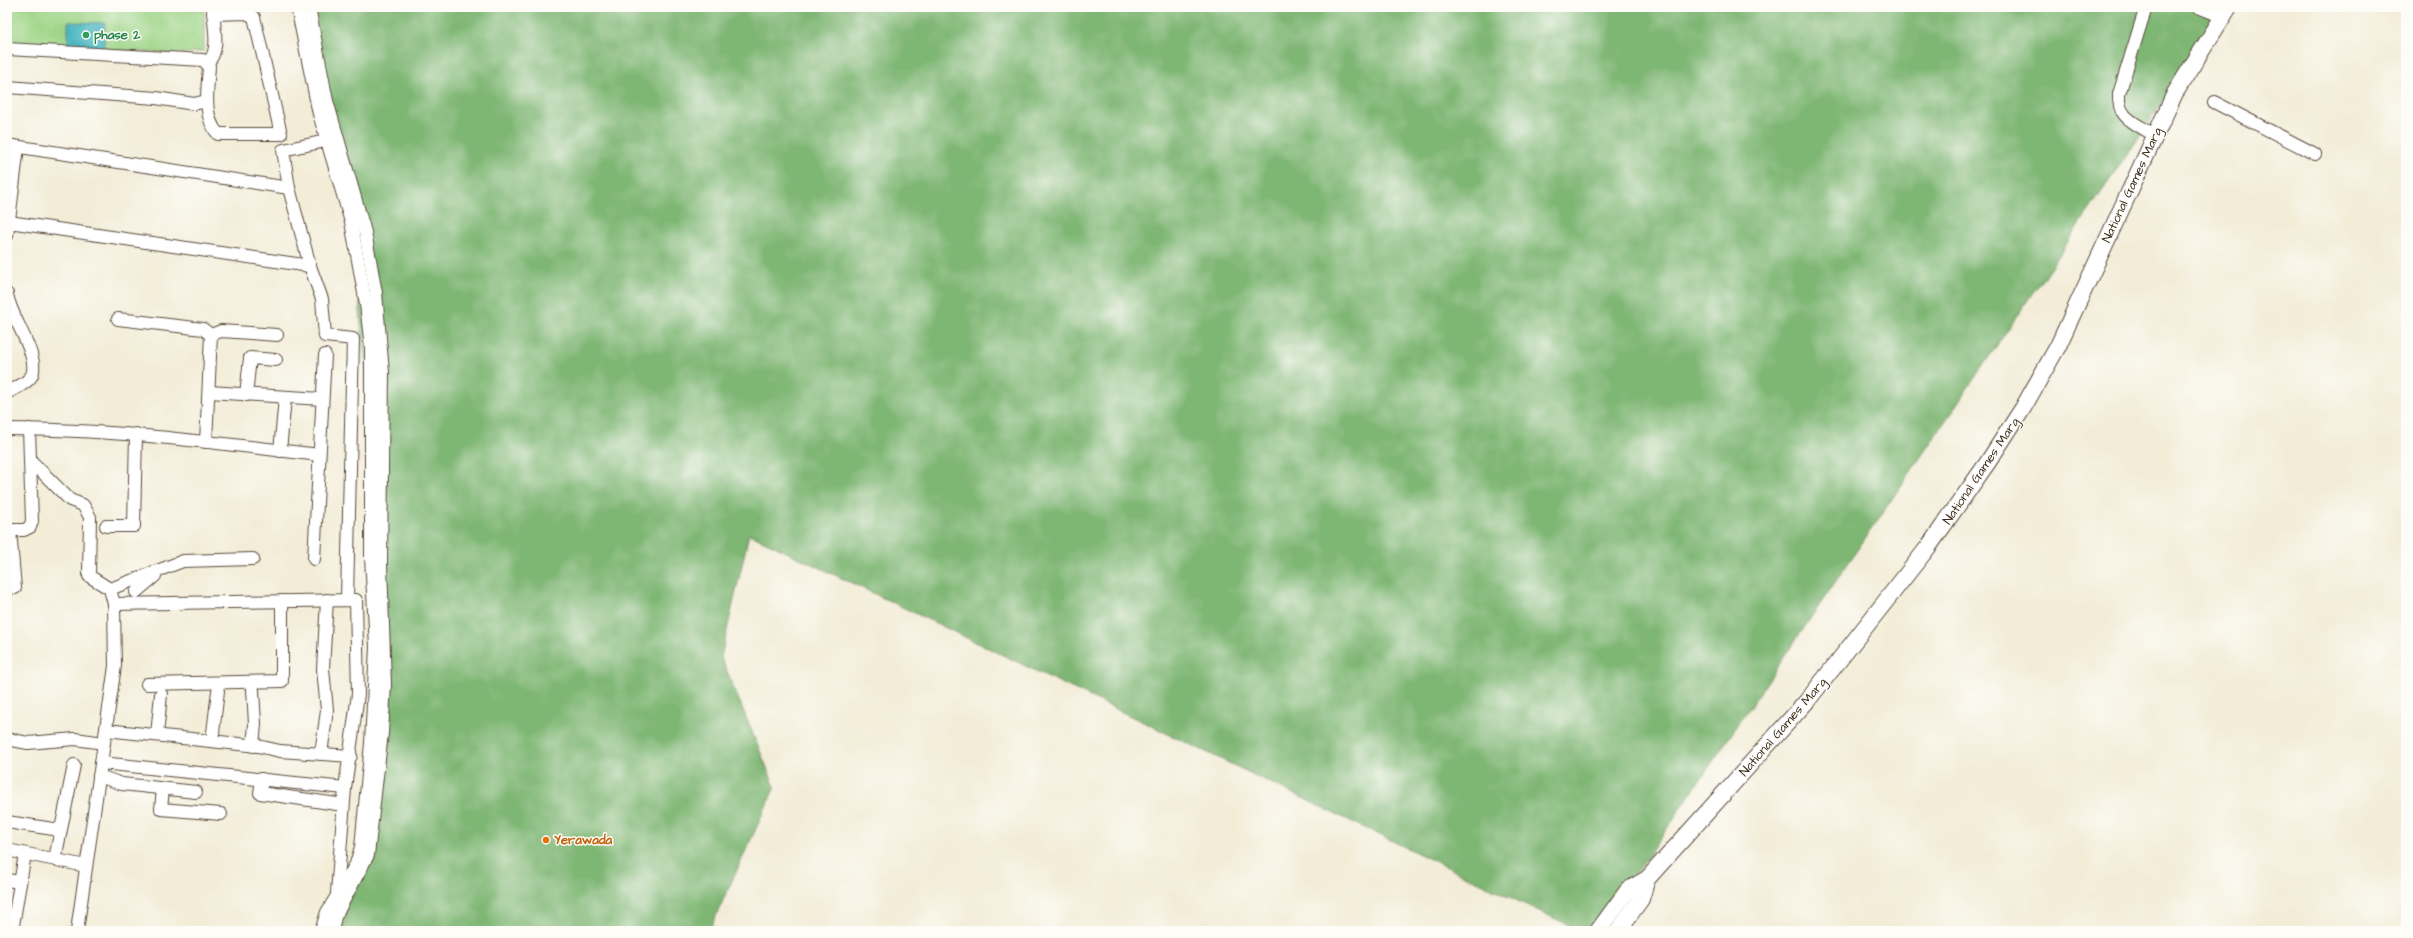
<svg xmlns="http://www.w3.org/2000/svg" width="2413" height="938" font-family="'Architects Daughter',sans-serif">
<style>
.green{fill:#9dd486;stroke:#6c7f52}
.forest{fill:#7eb673;stroke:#5c7048}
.water{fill:#47b5c0;stroke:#41706f}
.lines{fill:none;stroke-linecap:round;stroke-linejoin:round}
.minor-casing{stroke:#57473a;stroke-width:14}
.major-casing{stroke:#57473a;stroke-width:18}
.minor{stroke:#fff;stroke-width:12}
.major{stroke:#fff;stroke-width:16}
.leisure-dot{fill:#2e9e5b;stroke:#fdfcf7;stroke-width:1.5}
.food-dot{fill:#e8710a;stroke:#fdfcf7;stroke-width:1.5}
.labels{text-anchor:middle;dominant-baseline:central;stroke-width:3;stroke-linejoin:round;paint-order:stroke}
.leisure-label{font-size:13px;font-weight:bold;fill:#27864d;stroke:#fdfcf7;text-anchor:start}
.street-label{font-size:13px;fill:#3b2a1e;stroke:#fdfcf7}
.food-label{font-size:13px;font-weight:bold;fill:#c56008;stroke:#fdfcf7;text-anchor:start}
</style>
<rect width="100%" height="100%" fill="#fdfcf7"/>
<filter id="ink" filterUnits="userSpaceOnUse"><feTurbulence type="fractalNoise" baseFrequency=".025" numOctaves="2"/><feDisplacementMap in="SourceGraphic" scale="8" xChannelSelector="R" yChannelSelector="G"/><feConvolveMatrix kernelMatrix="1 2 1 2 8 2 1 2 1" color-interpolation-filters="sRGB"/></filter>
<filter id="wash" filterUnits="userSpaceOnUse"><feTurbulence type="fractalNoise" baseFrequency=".012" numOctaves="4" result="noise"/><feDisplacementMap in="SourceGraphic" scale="16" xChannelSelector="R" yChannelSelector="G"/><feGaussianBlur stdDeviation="0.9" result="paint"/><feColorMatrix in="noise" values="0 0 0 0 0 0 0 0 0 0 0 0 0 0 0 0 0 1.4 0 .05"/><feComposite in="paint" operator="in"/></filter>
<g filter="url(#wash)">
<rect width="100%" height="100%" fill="#f3edd8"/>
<!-- green -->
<polygon class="green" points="9,7 131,7 204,10 204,51 178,54 10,44"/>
<!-- forest -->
<polygon class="forest" points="303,7 2228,7 1597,931 1581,931 749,534 721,657 775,787 709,931 341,931 344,869 352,861 362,862 386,645 353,218"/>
<!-- water -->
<polygon class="water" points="68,22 105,23 104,48 68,47"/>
</g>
<g filter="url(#ink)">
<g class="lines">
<!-- minor casing -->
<g class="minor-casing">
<g id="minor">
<polyline points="297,7 319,114 351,222 366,304 371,348 371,557 376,647 371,743 361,847 356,864 327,912 321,931"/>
<polyline points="309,7 327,101 365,232 376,293 383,372 381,564 385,685 382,733 368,855 335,917 332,931"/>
<path d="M2146,7L2119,94C2117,119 2136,123 2154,135"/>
<polyline points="2198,7 2223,17"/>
<path d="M7,49L203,60L209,66C208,87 202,116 218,134H281L254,17L246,13L213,14"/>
<path d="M208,62C221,50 213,24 213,8"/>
<polyline points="7,87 156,98 194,104 206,101"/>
<polyline points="2214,102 2315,154"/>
<polyline points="326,141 283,150 289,188 310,266 322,299 325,336 353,339 347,599"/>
<polyline points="7,145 289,188"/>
<polyline points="9,222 310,266"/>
<polyline points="7,236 18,147"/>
<path d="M7,294C10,317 40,355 32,375C28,383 14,389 7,393"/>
<polyline points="118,319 203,329 211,335 206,442"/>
<polyline points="211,335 221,331 277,335"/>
<polyline points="209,392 322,399"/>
<polyline points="246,395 250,358 276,360"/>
<path d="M7,429C112,429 215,443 319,455"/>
<polyline points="280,451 285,398"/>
<polyline points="31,461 70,500 83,505 90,517 89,576 110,589 114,604 115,666 77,931"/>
<polyline points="106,526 134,526 136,434"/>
<polyline points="7,530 24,530 30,527 32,521 29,429"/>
<polyline points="10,530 15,588"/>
<polyline points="314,559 325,355"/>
<polyline points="110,589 183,561 253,559"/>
<polyline points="136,592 155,576"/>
<polyline points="114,604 356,600 358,694 345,788 337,893"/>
<polyline points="147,684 282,681 282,601"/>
<polyline points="106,730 258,746 280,751 351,756"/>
<polyline points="157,735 161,694"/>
<polyline points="7,739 28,743 75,739 104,743"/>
<polyline points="212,741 218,691"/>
<polyline points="253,746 255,724 253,690"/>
<polyline points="321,754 327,710 323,669 327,600"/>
<polyline points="101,763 345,788"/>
<polyline points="99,776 122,784 196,792"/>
<polyline points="262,779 260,793 337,804"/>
<polyline points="163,789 161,809 221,814"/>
<polyline points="7,822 60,830"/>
<polyline points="7,850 86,866"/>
<polyline points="55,859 74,765"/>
<polyline points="7,880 20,882"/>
<polyline points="12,931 25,854"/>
</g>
</g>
<!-- major casing -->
<g class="major-casing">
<g id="major">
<polyline points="1598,931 1628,890 1647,879 1807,701 1929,546 1988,462 2023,408 2058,346 2175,93 2229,7"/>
<polyline points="1618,931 1641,899 1647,879"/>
</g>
</g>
<!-- minor -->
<use href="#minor" class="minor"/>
<!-- major -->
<use href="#major" class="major"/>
</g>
</g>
<!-- markers -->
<circle class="leisure-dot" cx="86" cy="35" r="4"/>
<circle class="food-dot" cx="546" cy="840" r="4"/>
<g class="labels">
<!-- leisure labels -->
<g class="leisure-label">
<text x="94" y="35">phase 2</text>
</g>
<!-- street labels -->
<g class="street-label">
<text transform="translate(2132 185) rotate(-65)">National Games Marg</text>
<text transform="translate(1981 471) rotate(-56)">National Games Marg</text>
<text transform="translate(1783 727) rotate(-49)">National Games Marg</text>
</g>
<!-- food labels -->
<g class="food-label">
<text x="554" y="840">Yerawada</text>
</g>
</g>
<!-- margin -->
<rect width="2413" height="938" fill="none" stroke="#fdfcf7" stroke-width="24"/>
</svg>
